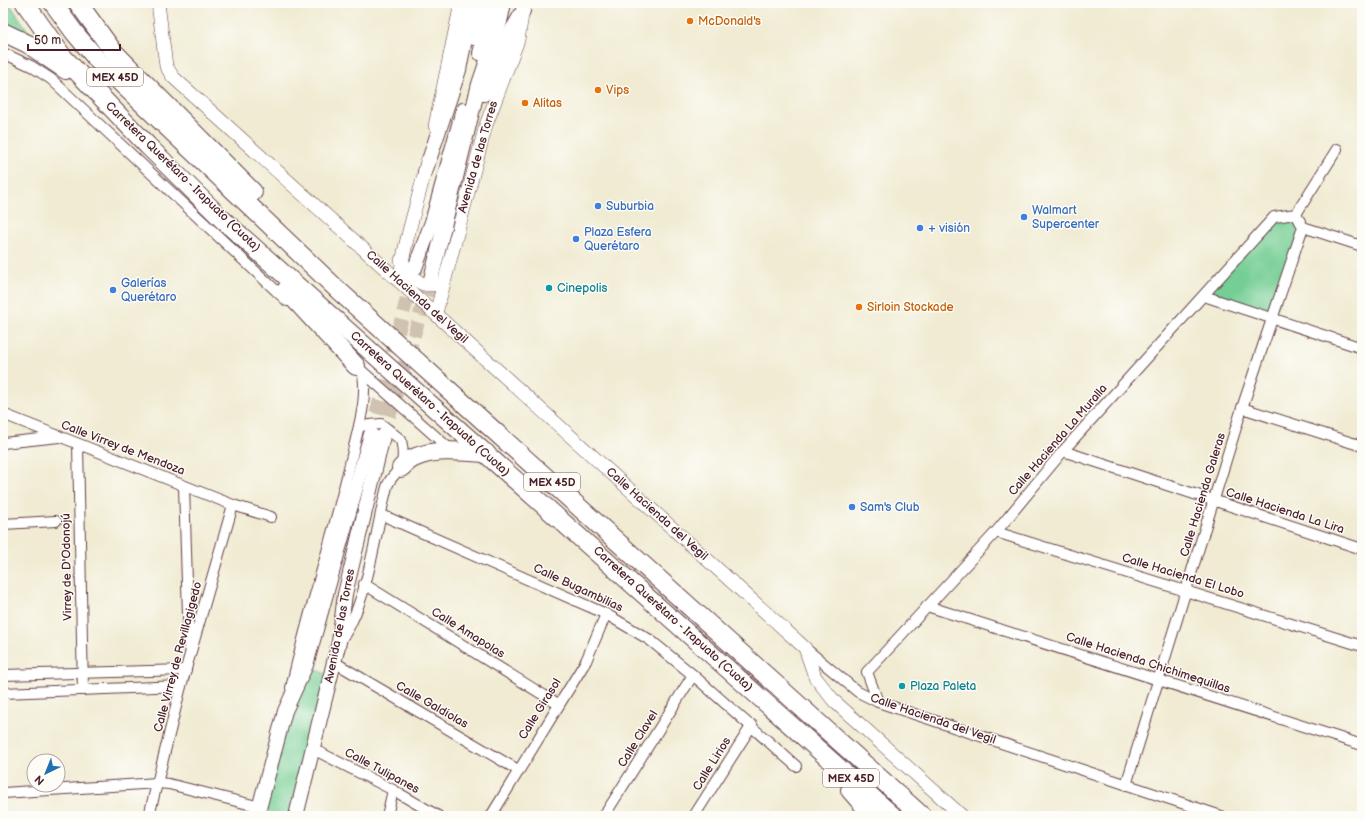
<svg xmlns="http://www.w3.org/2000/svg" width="1365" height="819" font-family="'Balsamiq Sans',sans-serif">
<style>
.green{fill:#74ce94;stroke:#5f7660}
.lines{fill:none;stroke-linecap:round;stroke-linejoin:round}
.secondary-tunnel{stroke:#cfc2b1;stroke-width:14;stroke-dasharray:14 7;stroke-linecap:butt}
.minor-casing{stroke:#633e44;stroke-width:12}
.tertiary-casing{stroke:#633e44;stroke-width:14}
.secondary-casing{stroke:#633e44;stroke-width:16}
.motorway-casing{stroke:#633e44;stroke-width:20}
.minor{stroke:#fff;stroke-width:10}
.tertiary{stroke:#fff;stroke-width:13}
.secondary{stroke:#fff;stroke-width:14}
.motorway{stroke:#fff;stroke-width:18}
.food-dot{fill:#e8710a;stroke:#fdfcf7;stroke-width:1.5}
.shop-dot{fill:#3f7fe0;stroke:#fdfcf7;stroke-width:1.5}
.culture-dot{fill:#0f9aa8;stroke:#fdfcf7;stroke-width:1.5}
.labels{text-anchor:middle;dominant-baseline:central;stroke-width:3;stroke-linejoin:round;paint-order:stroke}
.shield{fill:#fdfcf7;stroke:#806168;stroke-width:1}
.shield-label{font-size:11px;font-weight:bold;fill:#4a1f2b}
.food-label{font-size:12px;fill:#c56008;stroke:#fdfcf7;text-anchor:start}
.street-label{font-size:12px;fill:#4a1f2b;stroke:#fdfcf7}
.shop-label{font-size:12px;fill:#366cbe;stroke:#fdfcf7;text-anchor:start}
.culture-label{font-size:12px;fill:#0d838f;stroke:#fdfcf7;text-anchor:start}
</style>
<rect width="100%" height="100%" fill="#fdfcf7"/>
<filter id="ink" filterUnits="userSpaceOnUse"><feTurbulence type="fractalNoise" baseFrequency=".025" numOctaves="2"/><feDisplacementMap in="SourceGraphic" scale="8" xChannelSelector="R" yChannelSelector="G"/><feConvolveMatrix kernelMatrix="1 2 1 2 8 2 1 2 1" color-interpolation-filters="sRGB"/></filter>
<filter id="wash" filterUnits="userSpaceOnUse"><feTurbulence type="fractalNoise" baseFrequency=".012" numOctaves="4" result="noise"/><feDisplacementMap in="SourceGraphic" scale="16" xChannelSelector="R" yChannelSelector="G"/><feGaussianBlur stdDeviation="0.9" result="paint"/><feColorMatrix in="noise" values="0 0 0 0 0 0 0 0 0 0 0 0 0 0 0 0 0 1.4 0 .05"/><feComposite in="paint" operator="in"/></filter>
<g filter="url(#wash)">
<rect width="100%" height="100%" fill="#f0ebd2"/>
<!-- green -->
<g class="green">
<polygon points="3,3 9,3 37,44 3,28"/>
<polygon points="1296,214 1303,227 1273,320 1204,296 1274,217"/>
<polygon points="306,665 331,676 296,816 257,816"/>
</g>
</g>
<g filter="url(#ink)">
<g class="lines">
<!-- secondary-tunnel -->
<g class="secondary-tunnel">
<polyline points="371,434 412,280"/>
<polyline points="383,436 431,279"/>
</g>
<!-- minor casing -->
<g class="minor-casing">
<g id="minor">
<polyline points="3,53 31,66 51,79 287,301"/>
<polyline points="1296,214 1337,149"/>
<polyline points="1303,227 1362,246"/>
<polyline points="1204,296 1362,348"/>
<polyline points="354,364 452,451"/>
<polyline points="1242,408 1362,446"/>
<polyline points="3,414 233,505 271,517"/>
<polyline points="3,443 59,437"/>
<polyline points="78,444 83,690"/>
<polyline points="1063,451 1362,549"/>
<polyline points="184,486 189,647"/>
<polyline points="382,515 606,614 650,640 693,675 796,766"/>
<polyline points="3,524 56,521"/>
<polyline points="996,532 1362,646"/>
<polyline points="364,584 558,704"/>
<polyline points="927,606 1362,745"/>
<path d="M339,642C368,607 375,531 387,487C389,479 395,475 399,469C405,461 403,449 401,440L381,424L359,426"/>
<polyline points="805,648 858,692 878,702 1221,816"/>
<polyline points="334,662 518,770"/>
<polyline points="3,675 186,670"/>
<path d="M291,688C309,608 335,531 353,451C359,425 367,401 363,374"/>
<polyline points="3,693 181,686"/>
<polyline points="878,702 867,672 996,532 1063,451 1274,217 1296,214"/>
<polyline points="313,749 393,790 438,816"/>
<polyline points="1126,785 1242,408 1303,227 1296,214"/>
<polyline points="3,793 158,783 169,784 260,807"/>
<polyline points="149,816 181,686 233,505"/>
<polyline points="387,816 393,790"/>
<polyline points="491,816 586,661 606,614"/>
<polyline points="604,816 693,675"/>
<polyline points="694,816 752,725"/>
</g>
</g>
<!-- tertiary casing -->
<g class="tertiary-casing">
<g id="tertiary">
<polyline points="158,3 166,66 173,77 805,648 815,677 834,701 962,816"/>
<polyline points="435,126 461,3"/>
<path d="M401,260C412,278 420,290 443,283"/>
<path d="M400,281C403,241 419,201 427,161"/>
<polyline points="436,313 486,125 518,40 524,3"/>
</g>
</g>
<!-- secondary casing -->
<g class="secondary-casing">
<g id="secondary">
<polyline points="474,38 483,3"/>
<polyline points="480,53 490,16 492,3"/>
<polyline points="484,94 505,42 523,11"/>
<polyline points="425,172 459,70 472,3"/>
<polyline points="415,268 432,222 463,110"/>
<polyline points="431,279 479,84 500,22 504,3"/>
<polyline points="257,816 285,711 306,665 371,434"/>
<polyline points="296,816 339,642 345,594 383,436"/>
</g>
</g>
<!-- motorway casing -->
<g class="motorway-casing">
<g id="motorway">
<polyline points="25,3 63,57 148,146 223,220 893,816"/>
<polyline points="53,3 74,32 100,63 339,291 922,816"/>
<polyline points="78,3 113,51 253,192"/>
<polyline points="3,32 28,44 66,70"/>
<polyline points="286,290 356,366"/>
<path d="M401,468C405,464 410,459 416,457C437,448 464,452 486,453"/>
<polyline points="850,790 873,816"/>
</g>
</g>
<!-- minor -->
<use href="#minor" class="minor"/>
<!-- tertiary -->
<use href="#tertiary" class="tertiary"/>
<!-- secondary -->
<use href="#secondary" class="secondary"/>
<!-- motorway -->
<use href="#motorway" class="motorway"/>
</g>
</g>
<!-- markers -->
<g class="food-dot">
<circle cx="690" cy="21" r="4"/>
<circle cx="598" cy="90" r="4"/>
<circle cx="525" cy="103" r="4"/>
<circle cx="859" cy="307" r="4"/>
</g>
<g class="shop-dot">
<circle cx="598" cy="206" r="4"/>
<circle cx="1024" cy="217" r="4"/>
<circle cx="920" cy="228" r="4"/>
<circle cx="576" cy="239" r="4"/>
<circle cx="113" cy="290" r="4"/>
<circle cx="852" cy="507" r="4"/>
</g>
<g class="culture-dot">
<circle cx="549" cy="288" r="4"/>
<circle cx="902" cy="686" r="4"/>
</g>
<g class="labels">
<!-- shield labels -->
<g class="shield">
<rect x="87" y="68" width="56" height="18" rx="3"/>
<rect x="524" y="473" width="56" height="18" rx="3"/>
<rect x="823" y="769" width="56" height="18" rx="3"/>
</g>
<g class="shield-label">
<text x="115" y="77">MEX 45D</text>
<text x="552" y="482">MEX 45D</text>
<text x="851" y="778">MEX 45D</text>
</g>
<!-- food labels -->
<g class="food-label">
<text x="698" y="21">McDonald's</text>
<text x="606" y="90">Vips</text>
<text x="533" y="103">Alitas</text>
<text x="867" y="307">Sirloin Stockade</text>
</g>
<!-- street labels -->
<g class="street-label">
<text transform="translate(478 157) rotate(-74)">Avenida de las Torres</text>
<text transform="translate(183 177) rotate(44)">Carretera Querétaro - Irapuato (Cuota)</text>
<text transform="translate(417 297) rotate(42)">Calle Hacienda del Vegil</text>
<text transform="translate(430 404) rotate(42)">Carretera Querétaro - Irapuato (Cuota)</text>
<text transform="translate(1058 440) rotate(-49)">Calle Hacienda La Muralla</text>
<text transform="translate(123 448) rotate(21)">Calle Virrey de Mendoza</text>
<text transform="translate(1203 495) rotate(-73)">Calle Hacienda Galeras</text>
<text transform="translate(1285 511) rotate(18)">Calle Hacienda La Lira</text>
<text transform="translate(657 514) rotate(42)">Calle Hacienda del Vegil</text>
<text transform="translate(67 567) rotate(-91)">Virrey de D'Odonojú</text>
<text transform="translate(1183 576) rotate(17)">Calle Hacienda El Lobo</text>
<text transform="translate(578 588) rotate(25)">Calle Bugambilias</text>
<text transform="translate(673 619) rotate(42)">Carretera Querétaro - Irapuato (Cuota)</text>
<text transform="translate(340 626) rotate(-79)">Avenida de las Torres</text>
<text transform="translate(468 633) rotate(32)">Calle Amapolas</text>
<text transform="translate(178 657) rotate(-75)">Calle Virrey de Revillagigedo</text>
<text transform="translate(1148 663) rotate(18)">Calle Hacienda Chichimequillas</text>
<text transform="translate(432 705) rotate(30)">Calle Galdiolas</text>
<text transform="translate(540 709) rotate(-58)">Calle Girasol</text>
<text transform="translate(933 719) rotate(19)">Calle Hacienda del Vegil</text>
<text transform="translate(638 739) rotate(-58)">Calle Clavel</text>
<text transform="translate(712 764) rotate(-58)">Calle Lirios</text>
<text transform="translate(382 771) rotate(28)">Calle Tulipanes</text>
</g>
<!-- shop labels -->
<g class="shop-label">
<text x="606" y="206">Suburbia</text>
<text x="1032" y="210">Walmart<tspan x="1032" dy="14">Supercenter</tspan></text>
<text x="928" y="228">+ visión</text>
<text x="584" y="232">Plaza Esfera<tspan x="584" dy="14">Querétaro</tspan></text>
<text x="121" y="283">Galerías<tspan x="121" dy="14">Querétaro</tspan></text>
<text x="860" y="507">Sam's Club</text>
</g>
<!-- culture labels -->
<g class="culture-label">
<text x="557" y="288">Cinepolis</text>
<text x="910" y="686">Plaza Paleta</text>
</g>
</g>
<!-- margin -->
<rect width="1365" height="819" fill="none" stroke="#fdfcf7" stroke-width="16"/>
<!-- north arrow -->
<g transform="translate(46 773) rotate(223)"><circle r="19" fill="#fdfcf7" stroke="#b5a4a5"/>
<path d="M0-3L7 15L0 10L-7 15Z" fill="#1f6fb2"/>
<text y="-6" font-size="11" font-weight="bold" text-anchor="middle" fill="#4a1f2b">N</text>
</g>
<!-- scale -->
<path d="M28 44v6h92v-6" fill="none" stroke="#4a1f2b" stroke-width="2"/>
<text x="34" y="44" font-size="12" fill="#4a1f2b" stroke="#fdfcf7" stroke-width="3" paint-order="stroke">50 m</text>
</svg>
